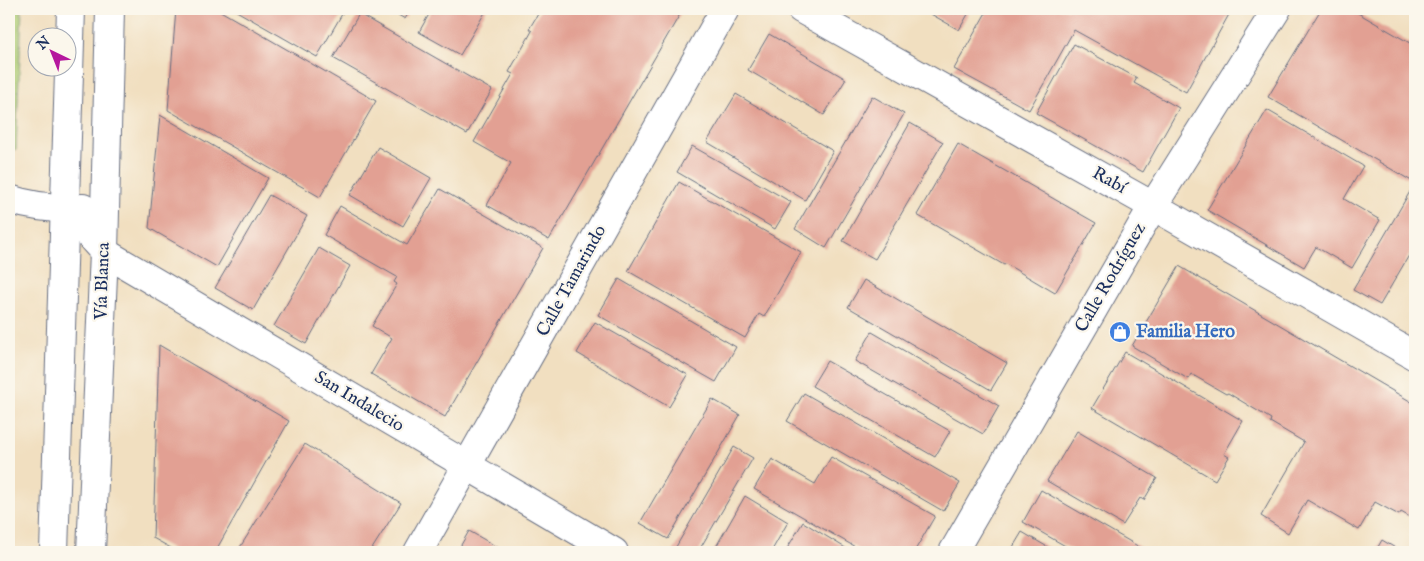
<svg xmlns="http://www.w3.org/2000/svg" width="1424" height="561" font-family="'IM FELL English',serif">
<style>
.green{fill:#accb72;stroke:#647d68}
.building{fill:#e2a093}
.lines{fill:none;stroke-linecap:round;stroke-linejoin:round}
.minor-casing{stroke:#666d80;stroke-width:30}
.primary-casing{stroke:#666d80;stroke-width:30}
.minor{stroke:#fff;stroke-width:28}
.primary{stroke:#fff;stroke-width:28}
.labels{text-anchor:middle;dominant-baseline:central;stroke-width:4.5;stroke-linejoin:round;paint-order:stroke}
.street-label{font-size:18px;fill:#1b2f5e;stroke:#fbf7ec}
.shop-label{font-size:18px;font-weight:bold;fill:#366cbe;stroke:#fbf7ec;text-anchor:start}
</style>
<rect width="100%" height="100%" fill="#fbf7ec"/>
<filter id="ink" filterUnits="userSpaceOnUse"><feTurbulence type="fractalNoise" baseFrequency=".02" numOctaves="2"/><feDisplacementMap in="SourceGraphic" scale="10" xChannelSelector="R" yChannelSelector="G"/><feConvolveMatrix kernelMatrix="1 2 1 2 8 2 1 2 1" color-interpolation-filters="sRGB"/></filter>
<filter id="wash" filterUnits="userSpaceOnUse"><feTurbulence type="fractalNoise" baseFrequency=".0096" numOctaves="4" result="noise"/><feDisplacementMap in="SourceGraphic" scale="20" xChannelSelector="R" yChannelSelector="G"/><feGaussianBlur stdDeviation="1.12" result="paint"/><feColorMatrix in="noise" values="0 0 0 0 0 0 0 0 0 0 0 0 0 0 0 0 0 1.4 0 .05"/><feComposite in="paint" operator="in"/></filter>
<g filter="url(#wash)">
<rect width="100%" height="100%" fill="#f1dfc0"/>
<!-- green -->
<polygon class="green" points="9,9 22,9 16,150 9,149"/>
<g id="blocks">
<!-- building -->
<g class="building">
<polygon points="176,9 217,9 376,101 320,197 168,110"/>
<polygon points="233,9 345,9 317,57"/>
<polygon points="388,9 411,9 405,19"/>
<polygon points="432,9 487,9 460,55 419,32"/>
<polygon points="541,9 683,9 549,240 487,205 511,163 474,142 513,74 509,72 532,31 529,29"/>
<polygon points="922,9 971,9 959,30"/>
<polygon points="988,9 1232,9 1186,92 1074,30 1029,110 954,69"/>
<polygon points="1321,9 1351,9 1415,46 1415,183 1268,97"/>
<polygon points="359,14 492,90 467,134 333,58"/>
<polygon points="769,34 846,79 824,115 748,70"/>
<polygon points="1074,44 1137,78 1134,83 1179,108 1143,172 1036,113"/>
<polygon points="736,94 833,151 805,200 707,142"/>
<polygon points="872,96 904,114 826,248 795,229"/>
<polygon points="1267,110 1363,166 1344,199 1380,220 1352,268 1316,247 1304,267 1207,210"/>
<polygon points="160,115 268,178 217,267 149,228"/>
<polygon points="910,123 943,142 875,259 843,241"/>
<polygon points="958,144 1096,223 1055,293 1006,264 1004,265 917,215"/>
<polygon points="692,146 791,202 775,229 677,172"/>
<polygon points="378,147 431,178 403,226 350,195"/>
<polygon points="679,182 801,252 764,317 759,314 745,338 628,271"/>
<polygon points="1415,183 1415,245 1380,305 1353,290"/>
<polygon points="440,189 543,248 445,417 371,374 392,338 372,326 397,284 394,282 397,277 324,235 340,206 407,245"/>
<polygon points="269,195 307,216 253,310 215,288"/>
<polygon points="319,248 350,266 306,344 274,326"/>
<polygon points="1179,266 1415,404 1415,520 1401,512 1399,515 1375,502 1359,530 1307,500 1288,533 1261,516 1304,442 1270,422 1271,419 1228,393 1226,394 1191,374 1188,379 1132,346"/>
<polygon points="619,279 736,347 716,382 598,315"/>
<polygon points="864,280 1007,363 991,390 848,307"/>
<polygon points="595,322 688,375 669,407 577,353"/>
<polygon points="872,332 999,406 983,434 855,361"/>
<polygon points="159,345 289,421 215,552 178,552 153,538"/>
<polygon points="1125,352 1243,421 1224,454 1229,457 1215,480 1092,408"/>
<polygon points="827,361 950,431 935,457 812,386"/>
<polygon points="804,393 960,483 943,511 787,421"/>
<polygon points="712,399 740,415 668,539 640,523"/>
<polygon points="1077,431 1157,478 1144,500 1140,498 1123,525 1047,481"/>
<polygon points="305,444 401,503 370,552 237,552"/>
<polygon points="734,447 753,458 698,552 673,552"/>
<polygon points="831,457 935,516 914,552 864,552 754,489 772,459 815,484"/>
<polygon points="1041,490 1148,552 1076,552 1023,522"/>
<polygon points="745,496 788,522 771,552 713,552"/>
<polygon points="803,522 852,552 785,552"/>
<polygon points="469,531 506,552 457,552"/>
<polygon points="1022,532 1056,552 1010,552"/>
<polygon points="1382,540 1402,552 1375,552"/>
</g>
</g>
</g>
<g filter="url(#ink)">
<use href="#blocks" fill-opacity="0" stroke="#666d80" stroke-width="1"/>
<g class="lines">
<!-- minor casing -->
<g class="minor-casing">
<g id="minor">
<polyline points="801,9 1153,206 1415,356"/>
<path d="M9,199C32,207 58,209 83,208"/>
<polyline points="65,208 104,252 614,552"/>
<polyline points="418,552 725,9"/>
<polyline points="953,552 1153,206 1277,9"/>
</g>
</g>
<!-- primary casing -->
<g class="primary-casing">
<g id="primary">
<polyline points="54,552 71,9"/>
<polyline points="91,552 104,252 110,9"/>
</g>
</g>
<!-- minor -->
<use href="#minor" class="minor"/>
<!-- primary -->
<use href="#primary" class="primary"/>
</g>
</g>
<!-- icons -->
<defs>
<g id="shop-disc" transform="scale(1.125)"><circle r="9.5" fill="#3f7fe0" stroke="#fbf7ec"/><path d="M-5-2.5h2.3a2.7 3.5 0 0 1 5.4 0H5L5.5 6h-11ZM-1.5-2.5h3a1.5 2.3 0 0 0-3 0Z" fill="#fff"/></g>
</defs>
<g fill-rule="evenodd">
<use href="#shop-disc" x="1120" y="332"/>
</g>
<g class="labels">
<!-- street labels -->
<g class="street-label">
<text transform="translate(1109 181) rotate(29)">Rabí</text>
<text transform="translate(1111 278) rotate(-60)">Calle Rodríguez</text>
<text transform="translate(103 281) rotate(-88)">Vía Blanca</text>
<text transform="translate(572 281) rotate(-61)">Calle Tamarindo</text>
<text transform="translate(359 402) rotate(31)">San Indalecio</text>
</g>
<!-- shop labels -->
<g class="shop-label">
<text x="1136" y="332">Familia Hero</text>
</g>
</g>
<!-- margin -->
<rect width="1424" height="561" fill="none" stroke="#fbf7ec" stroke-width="30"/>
<!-- north arrow -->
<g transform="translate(52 52) rotate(317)"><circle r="24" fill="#fbf7ec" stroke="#a1a7b3"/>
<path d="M0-4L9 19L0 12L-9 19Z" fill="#b5179e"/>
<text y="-8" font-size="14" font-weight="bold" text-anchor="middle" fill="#1b2f5e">N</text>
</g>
</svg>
